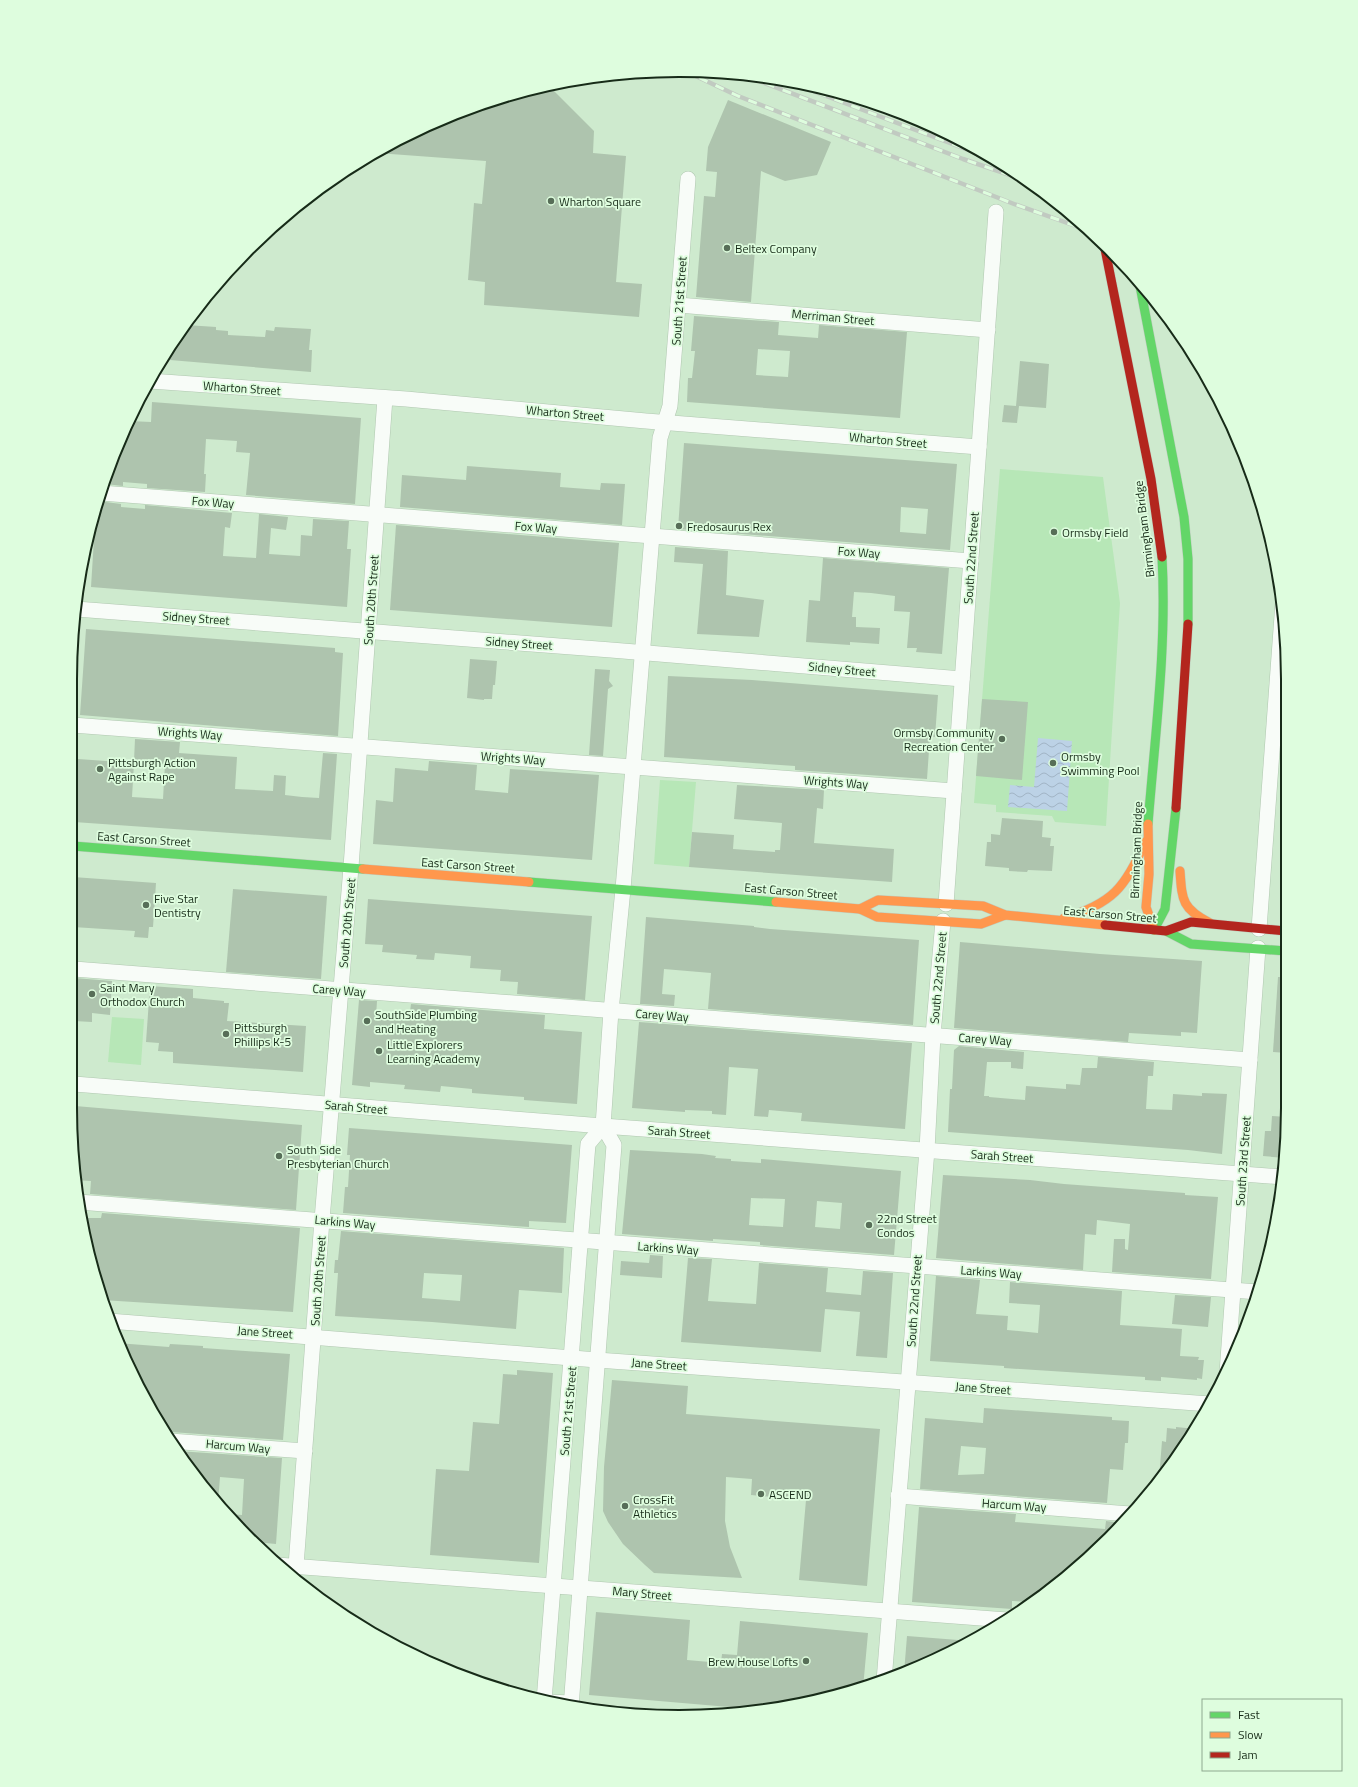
<svg xmlns="http://www.w3.org/2000/svg" width="1358" height="1787" font-family="'Titillium Web',sans-serif">
<style>
.green{fill:#b7e7b7}
.water{fill:url(#water-waves)}
.building{fill:#aec4ae;fill-rule:evenodd}
.lines{fill:none;stroke-linecap:round;stroke-linejoin:round}
.street-casing{stroke:#b0c7b0;stroke-width:16}
.fast-casing{stroke:#bfcdbf;stroke-width:10}
.slow-casing{stroke:#bfcdbf;stroke-width:10}
.jam-casing{stroke:#bfcdbf;stroke-width:10}
.street{stroke:#f8fcf8;stroke-width:15}
.fast{stroke:#63d668;stroke-width:9}
.slow{stroke:#ff974d;stroke-width:9}
.jam{stroke:#b3261e;stroke-width:9}
.rail-casing{stroke:#c1cac1;stroke-width:4.5}
.rail{stroke:#defdde;stroke-width:3;stroke-dasharray:9;stroke-linecap:butt}
.poi-dot{fill:#576e58;stroke:#defdde;stroke-width:1.5}
.labels{text-anchor:middle;dominant-baseline:central;stroke-width:3.5;stroke-linejoin:round;paint-order:stroke}
.poi-label{font-size:12px;fill:#172b18;stroke:#defdde;text-anchor:start}
.street-label{font-size:12px;fill:#172b18;stroke:#defdde}
.rim{fill:none;stroke:#172b18;stroke-width:2}
</style>
<defs>
<pattern id="water-waves" width="16" height="10" patternUnits="userSpaceOnUse"><rect width="16" height="10" fill="#bcd2e6"/><path d="M0 5q4-4 8 0t8 0" fill="none" stroke="#a1b4c5"/></pattern>
</defs>
<rect width="100%" height="100%" fill="#ceeace"/>
<!-- green -->
<g class="green">
<polygon points="1000,469 1103,477 1120,603 1106,826 1055,822 1052,816 996,812 996,805 974,803"/>
<polygon points="660,780 696,782 689,867 654,864"/>
<polygon points="112,1017 144,1019 141,1065 108,1062"/>
</g>
<!-- water -->
<polygon class="water" points="1038,738 1072,741 1067,811 1008,807 1010,785 1034,787"/>
<!-- building -->
<g class="building">
<polygon points="548,85 594,131 593,153 626,156 616,282 642,284 639,317 484,305 485,282 468,280 474,203 482,204 486,161 377,153 446,116"/>
<polygon points="728,100 831,142 817,175 785,181 761,171 751,302 696,297 704,196 715,197 717,172 706,171 708,147"/>
<path d="M694,316L779,322L778,335L818,338L819,325L907,332L900,418L687,402L688,378H692L695,351H691ZM758,349L790,351L788,377L756,375Z"/>
<polygon points="186,325 216,327 216,330 228,331 228,335 265,337 266,330 274,331 275,327 311,329 309,350 312,350 311,372 170,360 171,348"/>
<polygon points="1020,361 1049,364 1046,408 1019,406 1017,423 1002,422 1004,405 1016,406"/>
<polygon points="152,402 361,418 355,504 246,495 250,453 236,452 237,441 206,439 204,474 206,474 205,492 147,488 147,484 123,482 123,486 105,484 129,421 151,422"/>
<path d="M684,443L957,464L950,550L678,529ZM901,507L928,509L926,534L900,532Z"/>
<polygon points="467,466 561,473 560,487 600,490 601,483 625,484 622,525 400,507 402,475 466,480"/>
<polygon points="98,501 121,504 121,507 145,509 145,505 232,513 230,528 225,527 223,556 256,558 259,514 288,517 286,530 271,528 269,554 300,556 301,535 312,536 313,519 349,521 347,549 351,549 347,607 91,587 96,507"/>
<polygon points="396,525 619,543 612,627 390,610"/>
<polygon points="675,547 728,551 726,595 764,600 759,637 697,634 703,564 674,562"/>
<polygon points="823,558 949,568 942,654 916,652 917,648 907,648 910,612 894,611 895,596 871,593 854,592 852,617 856,617 856,627 880,628 879,644 850,642 850,645 806,642 809,600 820,601"/>
<polygon points="86,629 335,648 335,652 343,653 338,736 80,715"/>
<polygon points="470,659 497,661 495,685 493,685 492,699 484,699 484,700 467,698"/>
<polygon points="595,669 610,670 609,681 613,686 608,689 603,756 589,755"/>
<polygon points="668,676 752,680 938,695 935,737 930,736 927,779 795,770 795,766 664,757"/>
<polygon points="982,699 1028,702 1022,780 976,776"/>
<polygon points="135,739 180,742 179,753 237,757 235,789 273,791 274,775 286,776 285,795 302,797 319,798 323,753 337,754 331,840 74,822 78,759 134,763 132,797 163,799 165,764 134,761"/>
<polygon points="429,761 477,765 475,790 508,793 510,769 599,775 592,860 373,844 376,800 393,802 395,768 428,771"/>
<polygon points="737,785 824,790 823,809 817,808 814,843 894,849 892,882 689,867 692,832 734,835 733,849 775,852 775,850 780,850 782,823 734,819"/>
<polygon points="1002,818 1043,821 1042,837 1051,838 1050,846 1054,846 1052,871 1028,870 1027,872 1009,871 1009,868 985,866 987,842 991,842 991,834 1000,835"/>
<polygon points="73,877 156,883 153,927 149,927 148,938 134,937 135,931 73,927"/>
<polygon points="233,889 327,896 321,979 226,972"/>
<polygon points="368,899 592,916 585,1000 517,994 518,982 500,981 501,970 470,968 471,956 435,953 434,960 416,959 417,955 382,952 383,945 365,944"/>
<polygon points="646,917 754,926 754,927 770,929 919,940 913,1025 708,1009 711,973 664,969 662,994 675,995 674,1006 640,1004"/>
<polygon points="960,942 1100,954 1202,961 1197,1033 1181,1032 1181,1036 1129,1033 1128,1042 954,1028"/>
<polygon points="1278,977 1287,977 1287,1053 1273,1052"/>
<polygon points="74,978 112,981 110,1015 92,1013 92,1022 74,1021"/>
<polygon points="150,986 193,989 193,998 224,1001 224,1003 229,1003 227,1021 306,1026 303,1072 173,1063 173,1052 158,1051 159,1043 146,1042"/>
<polygon points="359,1000 377,1001 376,1016 409,1019 411,1004 545,1015 544,1029 582,1032 577,1104 524,1100 524,1097 472,1093 472,1089 441,1086 440,1092 417,1090 404,1089 405,1085 370,1082 370,1087 352,1085"/>
<polygon points="639,1022 912,1043 905,1129 801,1121 802,1113 769,1110 768,1117 754,1116 758,1069 729,1067 726,1115 712,1114 712,1111 685,1110 685,1112 632,1108"/>
<polygon points="959,1046 1024,1052 1023,1069 1011,1068 1011,1062 987,1062 984,1096 989,1096 989,1097 1025,1100 1026,1086 1066,1089 1066,1084 1080,1085 1082,1068 1097,1068 1098,1057 1154,1062 1153,1076 1148,1076 1146,1109 1172,1110 1173,1094 1202,1096 1202,1093 1227,1094 1222,1154 1188,1150 948,1132 950,1089 952,1089 954,1050"/>
<polygon points="75,1106 302,1125 296,1210 90,1194 91,1181 75,1180"/>
<polygon points="1272,1116 1287,1117 1285,1158 1263,1156 1265,1131 1271,1131"/>
<polygon points="349,1128 572,1145 566,1223 529,1221 529,1227 343,1213 345,1187 348,1187 350,1155 347,1155"/>
<path d="M630,1150L702,1154L716,1156L715,1158L731,1159V1161L761,1163V1159L901,1171L894,1255L760,1245V1242L713,1239V1241L622,1234ZM751,1198L785,1199L783,1227L749,1225ZM817,1201L842,1203L840,1229L815,1227Z"/>
<polygon points="943,1175 1030,1180 1064,1184 1185,1193 1185,1195 1218,1197 1211,1279 1112,1272 1114,1239 1125,1239 1125,1249 1128,1250 1130,1224 1097,1220 1096,1235 1085,1234 1083,1270 936,1258"/>
<polygon points="102,1213 300,1228 293,1312 102,1300 97,1283 98,1266 91,1266 81,1218 101,1218"/>
<path d="M341,1231L564,1248L562,1293L519,1290L516,1329L432,1322L335,1316L338,1273H334L335,1260H338ZM424,1273L462,1275L460,1301L422,1298Z"/>
<polygon points="650,1255 663,1256 662,1278 620,1275 621,1261 649,1263"/>
<polygon points="688,1258 712,1259 708,1301 756,1304 759,1263 828,1268 826,1292 861,1295 863,1271 893,1273 887,1358 856,1356 860,1312 825,1309 821,1352 681,1342"/>
<polygon points="936,1276 980,1280 976,1314 1008,1316 1007,1330 1038,1333 1040,1305 1009,1303 1010,1282 1122,1291 1120,1325 1182,1329 1180,1356 1199,1357 1198,1360 1204,1360 1202,1379 1197,1378 1197,1380 1161,1377 1161,1381 1145,1380 1145,1377 1004,1368 1004,1366 930,1361"/>
<polygon points="1175,1295 1211,1297 1208,1327 1172,1324"/>
<polygon points="117,1343 169,1347 170,1344 187,1345 203,1346 203,1348 290,1354 283,1440 171,1432 166,1433 152,1413"/>
<polygon points="517,1370 553,1373 539,1563 430,1555 436,1469 469,1471 473,1422 499,1424 503,1374 517,1375"/>
<polygon points="612,1380 688,1386 686,1414 880,1429 867,1586 799,1580 806,1500 751,1495 752,1479 726,1477 725,1521 730,1547 742,1578 654,1573 645,1565 623,1544 608,1522 603,1511 604,1467"/>
<path d="M984,1408L1112,1417V1420L1129,1421L1128,1443H1125L1123,1470L1110,1469L1107,1503L920,1489L925,1418L983,1423ZM961,1446L986,1448L984,1474L958,1475Z"/>
<polygon points="1176,1427 1196,1429 1185,1446 1159,1479 1162,1441 1166,1442 1167,1428 1176,1429"/>
<polygon points="177,1451 282,1458 276,1544 255,1542 229,1514 242,1515 244,1479 220,1477 218,1502 196,1479"/>
<polygon points="919,1507 1016,1514 1015,1522 1105,1529 1106,1521 1123,1523 1110,1538 1032,1602 1012,1601 1012,1609 912,1602"/>
<polygon points="596,1612 690,1620 687,1660 721,1663 722,1654 737,1655 740,1621 868,1633 863,1688 798,1705 765,1710 589,1695"/>
<polygon points="907,1636 971,1641 949,1654 904,1673"/>
</g>
<g class="lines">
<!-- street casing -->
<g class="street-casing">
<g id="street">
<polyline points="678,305 988,330"/>
<polyline points="150,381 406,399 646,421 979,447"/>
<polyline points="101,493 971,561"/>
<polyline points="76,609 611,650 962,679"/>
<polyline points="72,725 954,791"/>
<polyline points="946,904 996,212"/>
<polyline points="1259,929 1283,602"/>
<polyline points="74,969 1250,1060"/>
<polyline points="74,1084 603,1126 1283,1177"/>
<polyline points="78,1202 1258,1292"/>
<polyline points="109,1321 597,1360 1210,1404"/>
<polyline points="1227,1373 1258,948"/>
<polyline points="170,1441 305,1451"/>
<polyline points="898,1496 1130,1514"/>
<polyline points="277,1565 1007,1620"/>
<polyline points="296,1566 322,1220 351,867 385,398"/>
<polyline points="884,1681 927,1150 933,1035 943,921"/>
<polyline points="544,1701 588,1144 603,1126"/>
<polyline points="547,1702 571,1703"/>
<polyline points="571,1707 614,1145 603,1126 611,1011 623,889 660,438 670,406 688,179"/>
</g>
</g>
<!-- fast casing -->
<g class="fast-casing">
<g id="fast">
<polyline points="1140,286 1184,517 1188,559 1188,624"/>
<path d="M1148,824C1155,735 1167,646 1162,557"/>
<polyline points="73,846 363,869"/>
<polyline points="529,882 776,902"/>
<polyline points="1154,930 1165,909 1176,808"/>
<polyline points="1166,931 1191,944 1286,951"/>
</g>
</g>
<!-- slow casing -->
<g class="slow-casing">
<g id="slow">
<polyline points="1148,824 1149,874 1146,907 1154,930"/>
<polyline points="363,869 529,882"/>
<path d="M1180,871C1182,900 1182,909 1210,923"/>
<polyline points="776,902 860,909 877,917 981,924 1005,915"/>
<polyline points="860,909 878,900 983,906 1005,915 1105,925"/>
<path d="M1064,918C1112,904 1126,887 1145,842"/>
</g>
</g>
<!-- jam casing -->
<g class="jam-casing">
<g id="jam">
<polyline points="1104,244 1151,479 1162,557"/>
<polyline points="1176,808 1188,624"/>
<polyline points="1105,925 1166,931 1191,922 1286,931"/>
</g>
</g>
<!-- street -->
<use href="#street" class="street"/>
<!-- fast -->
<use href="#fast" class="fast"/>
<!-- slow -->
<use href="#slow" class="slow"/>
<!-- jam -->
<use href="#jam" class="jam"/>
<!-- rail casing -->
<g class="rail-casing">
<g id="rail">
<polyline points="683,70 738,96 1014,204 1087,230"/>
<polyline points="749,77 963,159 1027,181"/>
<polyline points="784,80 992,159"/>
</g>
</g>
<!-- rail -->
<use href="#rail" class="rail"/>
</g>
<!-- markers -->
<g class="poi-dot">
<circle cx="551" cy="201" r="4"/>
<circle cx="727" cy="248" r="4"/>
<circle cx="679" cy="526" r="4"/>
<circle cx="1054" cy="532" r="4"/>
<circle cx="1002" cy="739" r="4"/>
<circle cx="1053" cy="763" r="4"/>
<circle cx="100" cy="769" r="4"/>
<circle cx="146" cy="905" r="4"/>
<circle cx="92" cy="994" r="4"/>
<circle cx="367" cy="1021" r="4"/>
<circle cx="226" cy="1034" r="4"/>
<circle cx="379" cy="1051" r="4"/>
<circle cx="279" cy="1156" r="4"/>
<circle cx="869" cy="1225" r="4"/>
<circle cx="761" cy="1494" r="4"/>
<circle cx="625" cy="1506" r="4"/>
<circle cx="806" cy="1661" r="4"/>
</g>
<g class="labels">
<!-- poi labels -->
<g class="poi-label">
<text x="559" y="201">Wharton Square</text>
<text x="735" y="248">Beltex Company</text>
<text x="687" y="526">Fredosaurus Rex</text>
<text x="1062" y="532">Ormsby Field</text>
<text x="994" y="732" text-anchor="end">Ormsby Community<tspan x="994" dy="14">Recreation Center</tspan></text>
<text x="1061" y="756">Ormsby<tspan x="1061" dy="14">Swimming Pool</tspan></text>
<text x="108" y="762">Pittsburgh Action<tspan x="108" dy="14">Against Rape</tspan></text>
<text x="154" y="898">Five Star<tspan x="154" dy="14">Dentistry</tspan></text>
<text x="100" y="987">Saint Mary<tspan x="100" dy="14">Orthodox Church</tspan></text>
<text x="375" y="1014">SouthSide Plumbing<tspan x="375" dy="14">and Heating</tspan></text>
<text x="234" y="1027">Pittsburgh<tspan x="234" dy="14">Phillips K-5</tspan></text>
<text x="387" y="1044">Little Explorers<tspan x="387" dy="14">Learning Academy</tspan></text>
<text x="287" y="1149">South Side<tspan x="287" dy="14">Presbyterian Church</tspan></text>
<text x="877" y="1218">22nd Street<tspan x="877" dy="14">Condos</tspan></text>
<text x="769" y="1494">ASCEND</text>
<text x="633" y="1499">CrossFit<tspan x="633" dy="14">Athletics</tspan></text>
<text x="798" y="1661" text-anchor="end">Brew House Lofts</text>
</g>
<!-- street labels -->
<g class="street-label">
<text transform="translate(679 301) rotate(-86)">South 21st Street</text>
<text transform="translate(833 317) rotate(5)">Merriman Street</text>
<text transform="translate(242 388) rotate(4)">Wharton Street</text>
<text transform="translate(565 413) rotate(5)">Wharton Street</text>
<text transform="translate(888 440) rotate(5)">Wharton Street</text>
<text transform="translate(213 502) rotate(4)">Fox Way</text>
<text transform="translate(536 527) rotate(4)">Fox Way</text>
<text transform="translate(1144 529) rotate(-97)">Birmingham Bridge</text>
<text transform="translate(859 552) rotate(4)">Fox Way</text>
<text transform="translate(971 558) rotate(-86)">South 22nd Street</text>
<text transform="translate(371 600) rotate(-86)">South 20th Street</text>
<text transform="translate(196 618) rotate(4)">Sidney Street</text>
<text transform="translate(519 643) rotate(4)">Sidney Street</text>
<text transform="translate(842 669) rotate(5)">Sidney Street</text>
<text transform="translate(190 733) rotate(4)">Wrights Way</text>
<text transform="translate(513 758) rotate(4)">Wrights Way</text>
<text transform="translate(836 782) rotate(4)">Wrights Way</text>
<text transform="translate(144 839) rotate(4)">East Carson Street</text>
<text transform="translate(1136 850) rotate(-88)">Birmingham Bridge</text>
<text transform="translate(468 865) rotate(4)">East Carson Street</text>
<text transform="translate(791 891) rotate(5)">East Carson Street</text>
<text transform="translate(1110 914) rotate(5)">East Carson Street</text>
<text transform="translate(347 923) rotate(-85)">South 20th Street</text>
<text transform="translate(938 978) rotate(-85)">South 22nd Street</text>
<text transform="translate(339 990) rotate(4)">Carey Way</text>
<text transform="translate(662 1015) rotate(4)">Carey Way</text>
<text transform="translate(985 1039) rotate(4)">Carey Way</text>
<text transform="translate(356 1107) rotate(5)">Sarah Street</text>
<text transform="translate(679 1132) rotate(4)">Sarah Street</text>
<text transform="translate(1002 1156) rotate(4)">Sarah Street</text>
<text transform="translate(1243 1161) rotate(-86)">South 23rd Street</text>
<text transform="translate(345 1222) rotate(5)">Larkins Way</text>
<text transform="translate(668 1248) rotate(4)">Larkins Way</text>
<text transform="translate(991 1272) rotate(4)">Larkins Way</text>
<text transform="translate(318 1281) rotate(-86)">South 20th Street</text>
<text transform="translate(914 1301) rotate(-86)">South 22nd Street</text>
<text transform="translate(265 1332) rotate(4)">Jane Street</text>
<text transform="translate(659 1364) rotate(4)">Jane Street</text>
<text transform="translate(983 1388) rotate(4)">Jane Street</text>
<text transform="translate(568 1411) rotate(-85)">South 21st Street</text>
<text transform="translate(238 1446) rotate(5)">Harcum Way</text>
<text transform="translate(1014 1505) rotate(4)">Harcum Way</text>
<text transform="translate(642 1593) rotate(5)">Mary Street</text>
</g>
</g>
<!-- crop -->
<path d="M0 0H1358V1787H0ZM679 77H679A602 602 0 0 1 1281 679V1108A602 602 0 0 1 679 1710H679A602 602 0 0 1 77 1108V679A602 602 0 0 1 679 77Z" fill="#defdde" fill-rule="evenodd"/>
<path class="rim" d="M679 77H679A602 602 0 0 1 1281 679V1108A602 602 0 0 1 679 1710H679A602 602 0 0 1 77 1108V679A602 602 0 0 1 679 77Z"/>
<!-- legend -->
<rect x="1202" y="1699" width="140" height="72" fill="#defdde" stroke="#8ea98f"/>
<rect x="1210" y="1712" width="20" height="6" fill="#63d668" stroke="#8ea98f"/>
<text x="1238" y="1719" font-size="12" fill="#172b18">Fast</text>
<rect x="1210" y="1732" width="20" height="6" fill="#ff974d" stroke="#8ea98f"/>
<text x="1238" y="1739" font-size="12" fill="#172b18">Slow</text>
<rect x="1210" y="1752" width="20" height="6" fill="#b3261e" stroke="#8ea98f"/>
<text x="1238" y="1759" font-size="12" fill="#172b18">Jam</text>
</svg>
